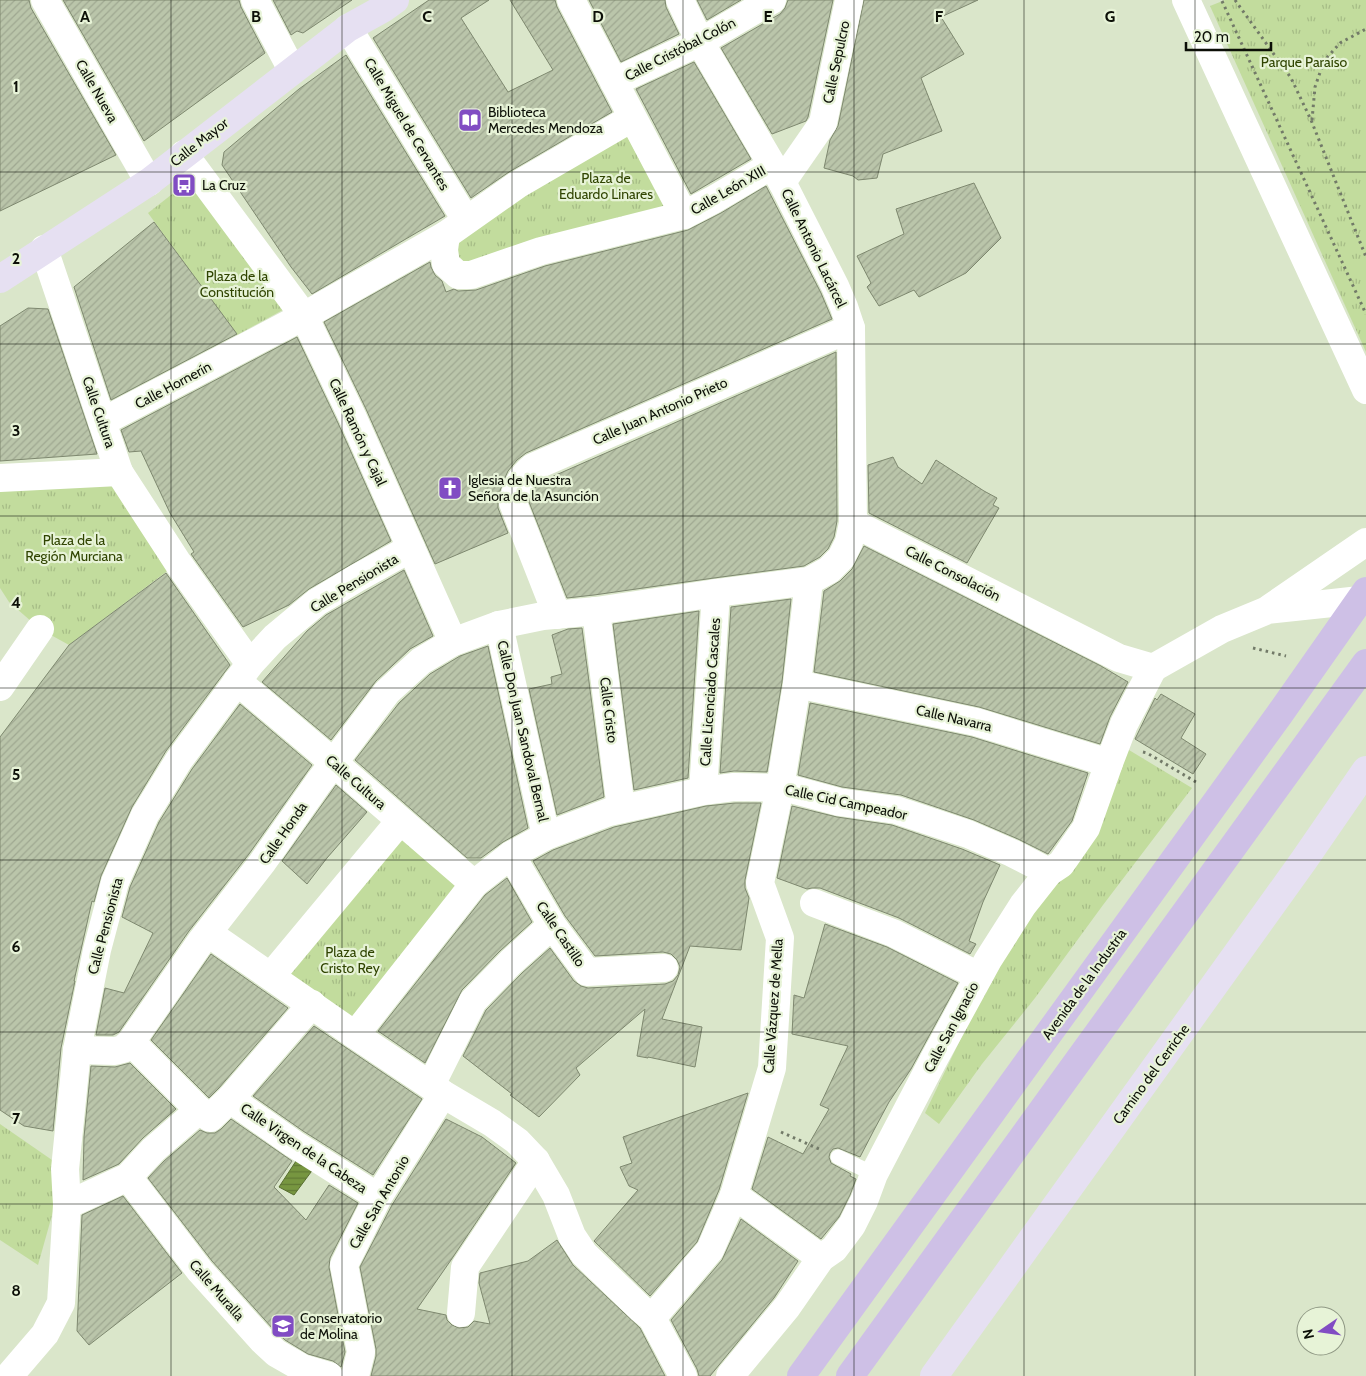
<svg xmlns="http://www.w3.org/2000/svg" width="1366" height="1376" font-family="Cabin,sans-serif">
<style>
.park{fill:url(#park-tufts)}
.water{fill:url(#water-rules);stroke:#576e2f}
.building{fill:url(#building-hatch);stroke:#7e886f}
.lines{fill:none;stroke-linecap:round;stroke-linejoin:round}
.path{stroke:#727a68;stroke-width:3;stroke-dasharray:2.5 4;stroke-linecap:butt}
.lane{stroke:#fff;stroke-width:15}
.street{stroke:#fff;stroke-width:28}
.secondary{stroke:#e6e0f2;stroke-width:28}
.primary{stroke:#cec0e6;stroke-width:28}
.grid{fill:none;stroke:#0c0f07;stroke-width:1;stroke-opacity:0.55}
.labels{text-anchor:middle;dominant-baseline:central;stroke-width:4.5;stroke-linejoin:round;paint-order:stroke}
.street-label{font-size:14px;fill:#0c0f07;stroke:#e7f3d7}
.park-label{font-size:14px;fill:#304401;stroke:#e7f3d7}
.poi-label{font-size:14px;fill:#0c0f07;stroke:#e7f3d7;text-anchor:start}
.grid-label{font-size:16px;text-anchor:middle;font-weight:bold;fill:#0c0f07;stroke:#e7f3d7;stroke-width:4.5;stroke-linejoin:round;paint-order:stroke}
</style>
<defs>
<pattern id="park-tufts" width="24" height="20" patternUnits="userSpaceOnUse" patternTransform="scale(1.25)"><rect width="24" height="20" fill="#c2dc9d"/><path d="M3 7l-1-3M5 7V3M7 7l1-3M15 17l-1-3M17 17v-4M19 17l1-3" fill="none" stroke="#a6bc86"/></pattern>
<pattern id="water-rules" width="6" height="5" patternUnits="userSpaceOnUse" patternTransform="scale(1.25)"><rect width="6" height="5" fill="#779640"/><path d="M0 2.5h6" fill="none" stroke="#607934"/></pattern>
<pattern id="building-hatch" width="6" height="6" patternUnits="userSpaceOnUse" patternTransform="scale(1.25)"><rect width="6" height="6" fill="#bac5aa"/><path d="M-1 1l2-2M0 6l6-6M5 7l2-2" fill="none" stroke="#9fa891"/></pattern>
</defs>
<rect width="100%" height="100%" fill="#dae6ca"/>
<!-- park -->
<g class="park">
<polygon points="1225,0 1366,0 1366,352 1210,6"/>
<polygon points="624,131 666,208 467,266 455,254 453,240"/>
<polygon points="194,177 290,306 237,335 148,213"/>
<polygon points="119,472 178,563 69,645 40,629 9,602 0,588 0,478"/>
<polygon points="1124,747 1192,788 1103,905 1035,998 982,1064 939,1124 925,1113 999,959"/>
<polygon points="400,821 474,884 355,1035 271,976"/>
<polygon points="0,1124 65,1169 38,1265 0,1240"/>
</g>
<!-- water -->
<polygon class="water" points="298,1158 314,1168 294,1195 279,1187"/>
<!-- building -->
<g class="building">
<polygon points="0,0 29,0 31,8 116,155 0,211"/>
<polygon points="63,0 239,0 241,7 265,53 144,141"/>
<polygon points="273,0 352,0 303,33 297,31 291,35"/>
<polygon points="429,0 489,0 461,18 508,92 553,70 510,0 555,0 557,7 612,112 509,172 471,198 373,38"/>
<polygon points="589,0 665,0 666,7 679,34 621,62"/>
<polygon points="697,0 741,0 707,20"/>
<polygon points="788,0 833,0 808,117 806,121 772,134 721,48 780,14 785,8"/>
<polygon points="864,0 978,0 941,17 964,54 921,78 942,131 883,154 877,178 858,180 853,176 824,168 830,140 838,126"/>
<polygon points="346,55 445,216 312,294 291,267 222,165 224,152 299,89"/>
<polygon points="694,62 751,159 691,194 636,89"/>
<polygon points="974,183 1001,238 966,273 919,297 914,290 879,306 867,287 871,283 857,256 904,234 896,209"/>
<polygon points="766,186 821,293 832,319 526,453 517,460 508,471 503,482 499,494 498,500 498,508 508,533 435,564 366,409 324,322 430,262 431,267 435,275 442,281 446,292 454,289 458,291 476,290 545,266 688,230 721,213"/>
<polygon points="154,222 237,334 111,400 74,287"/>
<polygon points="28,308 48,309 97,454 0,461 0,326"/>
<polygon points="297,337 338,423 391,541 309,589 289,605 243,627 191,554 194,552 170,513 141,451 129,452 121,430"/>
<polygon points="836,352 837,521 834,537 828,549 820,557 804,566 714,578 594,595 567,598 529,502 533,490 540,482"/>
<polygon points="893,457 898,467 922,484 936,460 984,491 997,498 993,505 999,508 967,563 869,513 868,465"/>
<polygon points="864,546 1101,666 1128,682 1110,717 1100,744 979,707 814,672 824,591 840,581 852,569"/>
<polygon points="404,570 433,636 410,649 376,681 331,740 262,682 307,631 326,615"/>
<polygon points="166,573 230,665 166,751 132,807 101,876 94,902 92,901 74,981 75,981 61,1048 53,1131 24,1126 0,1110 0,737 69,645"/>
<polygon points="791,599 782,682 767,772 734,771 720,773 731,607"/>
<polygon points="699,611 688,778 634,790 613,624"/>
<polygon points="582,628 604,797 557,815 529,689 552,684 551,677 562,674 552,635 568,629"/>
<polygon points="488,646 528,828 503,842 481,858 467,858 355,760 399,703 430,674 460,656"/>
<polygon points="1161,694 1195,714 1181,738 1206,754 1193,774 1135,739 1155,698 1157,700"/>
<polygon points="810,703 972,737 1088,773 1072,821 1048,854 1018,839 974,820 901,795 842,787 798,775"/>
<polygon points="240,704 312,765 249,854 189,931 119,1032 113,1035 96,1035 105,988 124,993 153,933 122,917 130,887 159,822 192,769"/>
<polygon points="336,785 367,812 327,858 307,884 282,861"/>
<polygon points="735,803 761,803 745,880 745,888 749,898 741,950 690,946 662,1019 702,1027 695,1067 648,1057 648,1058 637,1056 645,1009 576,1068 580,1075 539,1117 510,1095 512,1094 463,1056 486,1010 522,973 550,948 574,981 581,986 588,988 665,984 673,981 678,975 680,967 677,960 671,954 663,952 595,956 565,916 533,861 553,850 614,827 706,806"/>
<polygon points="792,806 837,817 892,825 962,849 1000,865 983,902 969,941 976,944 970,954 899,918 820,888 812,888 807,889 777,878"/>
<polygon points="507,878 532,922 500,951 462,990 425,1063 378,1031 485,895"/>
<polygon points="825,924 887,947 958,983 911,1069 889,1102 874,1130 860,1157 838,1148 833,1149 830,1153 829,1157 831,1163 851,1174 850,1176 856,1179 850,1195 839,1217 821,1239 752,1189 768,1137 803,1154 829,1109 820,1105 848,1046 792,1034 794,995 804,998"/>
<polygon points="211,954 288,1008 219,1088 209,1098 151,1040"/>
<polygon points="314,1026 422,1099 373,1175 303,1131 253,1096"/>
<polygon points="130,1063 176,1109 143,1138 119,1164 83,1180 84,1137 91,1066 115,1067"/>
<polygon points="748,1093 719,1190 697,1242 650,1296 594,1241 638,1190 629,1186 620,1167 632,1163 623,1137"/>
<polygon points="231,1119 292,1161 274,1187 306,1220 329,1185 358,1203 330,1258 329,1267 345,1352 341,1367 333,1361 308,1354 285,1340 273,1329 212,1261 148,1178 164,1161 200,1130 207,1133 215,1133 221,1129"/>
<polygon points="446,1119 482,1137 516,1163 451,1260 417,1309 446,1315 447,1320 452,1325 459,1328 468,1327 474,1321 490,1324 479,1283 480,1273 528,1261 557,1240 573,1265 640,1328 665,1376 371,1376 376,1356 376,1349 360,1267 392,1205"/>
<polygon points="123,1196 182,1273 89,1345 77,1331 82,1215"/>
<polygon points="741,1219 798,1261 774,1298 710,1376 699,1376 697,1369 671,1320 722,1260"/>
</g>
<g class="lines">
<!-- path -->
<g class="path">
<polyline points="1235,0 1291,78 1311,120 1366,257"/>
<polyline points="1222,1 1366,314"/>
<polyline points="1312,120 1315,87 1324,61 1340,43 1366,29"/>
<polyline points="1253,648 1286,656"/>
<polyline points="1143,752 1147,753 1196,782"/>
<polyline points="781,1132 819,1149"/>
</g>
<!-- lane -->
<polyline class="lane" points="838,1157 874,1174"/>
<!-- street -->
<g class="street">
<polyline points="45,0 149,182"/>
<polyline points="255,0 292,70"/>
<polyline points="571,0 684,215"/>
<polyline points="1186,0 1366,390"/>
<polyline points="348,28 466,220"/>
<polyline points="614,82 700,42 772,0"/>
<polyline points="632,118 517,185 446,235 444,250 446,264 458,275 471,275 541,251 684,215 713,200 772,165"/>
<polyline points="184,154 304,316 352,416 453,642"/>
<polyline points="782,182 823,123 849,0"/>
<polyline points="44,249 119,472 178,563 250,664"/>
<polyline points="102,422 304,316 446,235"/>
<polyline points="0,478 119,472"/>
<polyline points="853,523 1119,658 1153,668 1222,629 1268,610 1360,600"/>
<polyline points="1270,608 1366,542"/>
<polyline points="596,611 621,809"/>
<path d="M557,615L513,503C516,487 520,478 533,467L851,328"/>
<polyline points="499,625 546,836"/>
<polyline points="237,681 334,763 474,884"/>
<polyline points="797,684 976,722 1109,763"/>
<polyline points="0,687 40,629"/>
<polyline points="703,791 716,593"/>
<polyline points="511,855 552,925 587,972 664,968"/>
<polyline points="814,903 893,933 979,976"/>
<polyline points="208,933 355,1035 443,1094 492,1123 517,1141 536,1161 556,1195 572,1236 584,1254 641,1309 652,1318 683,1376"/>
<polyline points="271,976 400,821"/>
<polyline points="355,1035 474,884 511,855 546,836 609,812 703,791 734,787 787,788 839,802 896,810 968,834 1012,853 1049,872"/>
<polyline points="131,1042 199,1110 210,1118 230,1099 312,1004"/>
<polyline points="77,1050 115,1051 123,1049 131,1042 202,940 262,863 319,782 387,692 421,661 453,642 499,625 543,616 596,611 716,593 809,581 829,570 841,558 849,542 853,523 851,328 844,307 835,286 782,182 700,42 680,0"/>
<polyline points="431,1085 473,1001 511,962 552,925"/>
<polyline points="230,1099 294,1144 378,1197"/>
<polyline points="128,1177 200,1271 262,1340 276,1353 302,1368 329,1376"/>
<polyline points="734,1195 821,1258"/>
<polyline points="67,1205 128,1177 153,1150 199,1110"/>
<polyline points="461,1313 465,1267 536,1161"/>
<polyline points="652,1318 710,1250 734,1195 772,1068 780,938 760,883 780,788 797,684 809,581"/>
<polyline points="9,1376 45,1334 61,1303 67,1205 65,1169 77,1050 97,950 115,882 145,815 179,760 250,664 275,637 317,602 357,578 411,548"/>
<polyline points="355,1376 361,1352 344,1265 378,1197 443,1094"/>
<polyline points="730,1376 787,1307 821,1258 834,1249 852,1225 864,1201 874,1174 887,1149 934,1059 988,960 1023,905 1049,872 1061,864 1086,828 1109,763 1124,724 1153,668"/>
</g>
<!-- secondary -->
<g class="secondary">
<polyline points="0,279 149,182 348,28 384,8 395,0"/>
<polyline points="934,1376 1304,860 1366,770"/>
</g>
<!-- primary -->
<g class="primary">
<polyline points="801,1376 1279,715 1366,591"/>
<polyline points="850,1376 1366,663"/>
</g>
</g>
<!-- grid -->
<path class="grid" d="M171,0V1376M342,0V1376M512,0V1376M683,0V1376M854,0V1376M1024,0V1376M1195,0V1376M0,172H1366M0,344H1366M0,516H1366M0,688H1366M0,860H1366M0,1032H1366M0,1204H1366"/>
<!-- icons -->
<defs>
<g id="library-square" transform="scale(1.25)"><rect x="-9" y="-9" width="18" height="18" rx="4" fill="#814cc3" stroke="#e7f3d7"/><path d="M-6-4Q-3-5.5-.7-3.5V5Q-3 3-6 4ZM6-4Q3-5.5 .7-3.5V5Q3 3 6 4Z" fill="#fff"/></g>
<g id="bus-square" transform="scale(1.25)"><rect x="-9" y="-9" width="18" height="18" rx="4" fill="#814cc3" stroke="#e7f3d7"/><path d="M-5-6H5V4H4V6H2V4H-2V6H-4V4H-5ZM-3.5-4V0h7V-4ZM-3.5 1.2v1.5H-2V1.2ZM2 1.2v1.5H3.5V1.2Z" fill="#fff"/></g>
<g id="church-square" transform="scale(1.25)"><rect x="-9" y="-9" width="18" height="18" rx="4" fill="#814cc3" stroke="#e7f3d7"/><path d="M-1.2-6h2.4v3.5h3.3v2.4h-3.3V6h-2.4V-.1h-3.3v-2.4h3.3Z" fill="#fff"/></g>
<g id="university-square" transform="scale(1.25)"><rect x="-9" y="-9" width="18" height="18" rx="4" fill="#814cc3" stroke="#e7f3d7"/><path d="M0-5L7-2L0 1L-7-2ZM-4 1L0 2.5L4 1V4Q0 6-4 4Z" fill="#fff"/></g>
</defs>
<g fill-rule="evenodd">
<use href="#library-square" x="470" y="120"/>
<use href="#bus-square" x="184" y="185"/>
<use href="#church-square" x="450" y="488"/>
<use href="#university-square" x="283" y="1326"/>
</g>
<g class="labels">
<!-- street labels -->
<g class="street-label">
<text transform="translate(680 49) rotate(-27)">Calle Cristóbal Colón</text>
<text transform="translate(836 62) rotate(-78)">Calle Sepulcro</text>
<text transform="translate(97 91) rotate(60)">Calle Nueva</text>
<text transform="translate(407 124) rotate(59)">Calle Miguel de Cervantes</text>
<text transform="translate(199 142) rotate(-38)">Calle Mayor</text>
<text transform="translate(728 190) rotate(-30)">Calle León XIII</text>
<text transform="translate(814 248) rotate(64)">Calle Antonio Lacárcel</text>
<text transform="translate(173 385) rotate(-28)">Calle Hornerín</text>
<text transform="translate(660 411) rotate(-24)">Calle Juan Antonio Prieto</text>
<text transform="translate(99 412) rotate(71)">Calle Cultura</text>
<text transform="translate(358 432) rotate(65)">Calle Ramón y Cajal</text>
<text transform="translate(953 573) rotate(27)">Calle Consolación</text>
<text transform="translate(354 583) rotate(-31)">Calle Pensionista</text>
<text transform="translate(710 692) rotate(-86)">Calle Licenciado Cascales</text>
<text transform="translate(609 710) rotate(83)">Calle Cristo</text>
<text transform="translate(954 718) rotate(13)">Calle Navarra</text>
<text transform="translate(523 731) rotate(77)">Calle Don Juan Sandoval Bernal</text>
<text transform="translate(356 782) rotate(41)">Calle Cultura</text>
<text transform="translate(846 802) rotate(12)">Calle Cid Campeador</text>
<text transform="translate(283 833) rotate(-55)">Calle Honda</text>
<text transform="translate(105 926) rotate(-75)">Calle Pensionista</text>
<text transform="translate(561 934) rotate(56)">Calle Castillo</text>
<text transform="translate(1084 984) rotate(-54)">Avenida de la Industria</text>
<text transform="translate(773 1006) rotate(-86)">Calle Vázquez de Mella</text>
<text transform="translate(951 1027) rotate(-62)">Calle San Ignacio</text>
<text transform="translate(1151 1074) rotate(-54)">Camino del Cerriche</text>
<text transform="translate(304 1148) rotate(34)">Calle Virgen de la Cabeza</text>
<text transform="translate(379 1202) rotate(-60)">Calle San Antonio</text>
<text transform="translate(217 1290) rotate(49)">Calle Muralla</text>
</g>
<!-- park labels -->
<g class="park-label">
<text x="1304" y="62">Parque Paraíso</text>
<text x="606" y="178">Plaza de<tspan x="606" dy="16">Eduardo Linares</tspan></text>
<text x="237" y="276">Plaza de la<tspan x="237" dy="16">Constitución</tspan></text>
<text x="74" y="540">Plaza de la<tspan x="74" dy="16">Región Murciana</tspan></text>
<text x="350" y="952">Plaza de<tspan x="350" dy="16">Cristo Rey</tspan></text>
</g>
<!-- poi labels -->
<g class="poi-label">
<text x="488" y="112">Biblioteca<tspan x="488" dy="16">Mercedes Mendoza</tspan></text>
<text x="202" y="185">La Cruz</text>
<text x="468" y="480">Iglesia de Nuestra<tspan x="468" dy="16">Señora de la Asunción</tspan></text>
<text x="300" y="1318">Conservatorio<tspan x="300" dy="16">de Molina</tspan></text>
</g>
</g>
<g class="grid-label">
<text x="85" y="22">A</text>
<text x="256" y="22">B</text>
<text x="427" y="22">C</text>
<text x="598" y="22">D</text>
<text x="768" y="22">E</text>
<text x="939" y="22">F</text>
<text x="1110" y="22">G</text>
<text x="16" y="92">1</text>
<text x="16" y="264">2</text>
<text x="16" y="436">3</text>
<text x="16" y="608">4</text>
<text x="16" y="780">5</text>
<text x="16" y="952">6</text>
<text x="16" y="1124">7</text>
<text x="16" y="1296">8</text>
</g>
<!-- north arrow -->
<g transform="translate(1321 1331) rotate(257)"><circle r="24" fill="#e7f3d7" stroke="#8f9884"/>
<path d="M0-4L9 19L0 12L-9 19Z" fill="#814cc3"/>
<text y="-8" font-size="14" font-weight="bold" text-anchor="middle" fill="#0c0f07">N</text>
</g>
<!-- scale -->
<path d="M1186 42v8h85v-8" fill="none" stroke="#0c0f07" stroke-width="2.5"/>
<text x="1194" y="42" font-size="15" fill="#0c0f07" stroke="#e7f3d7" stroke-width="4" paint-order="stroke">20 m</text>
</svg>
